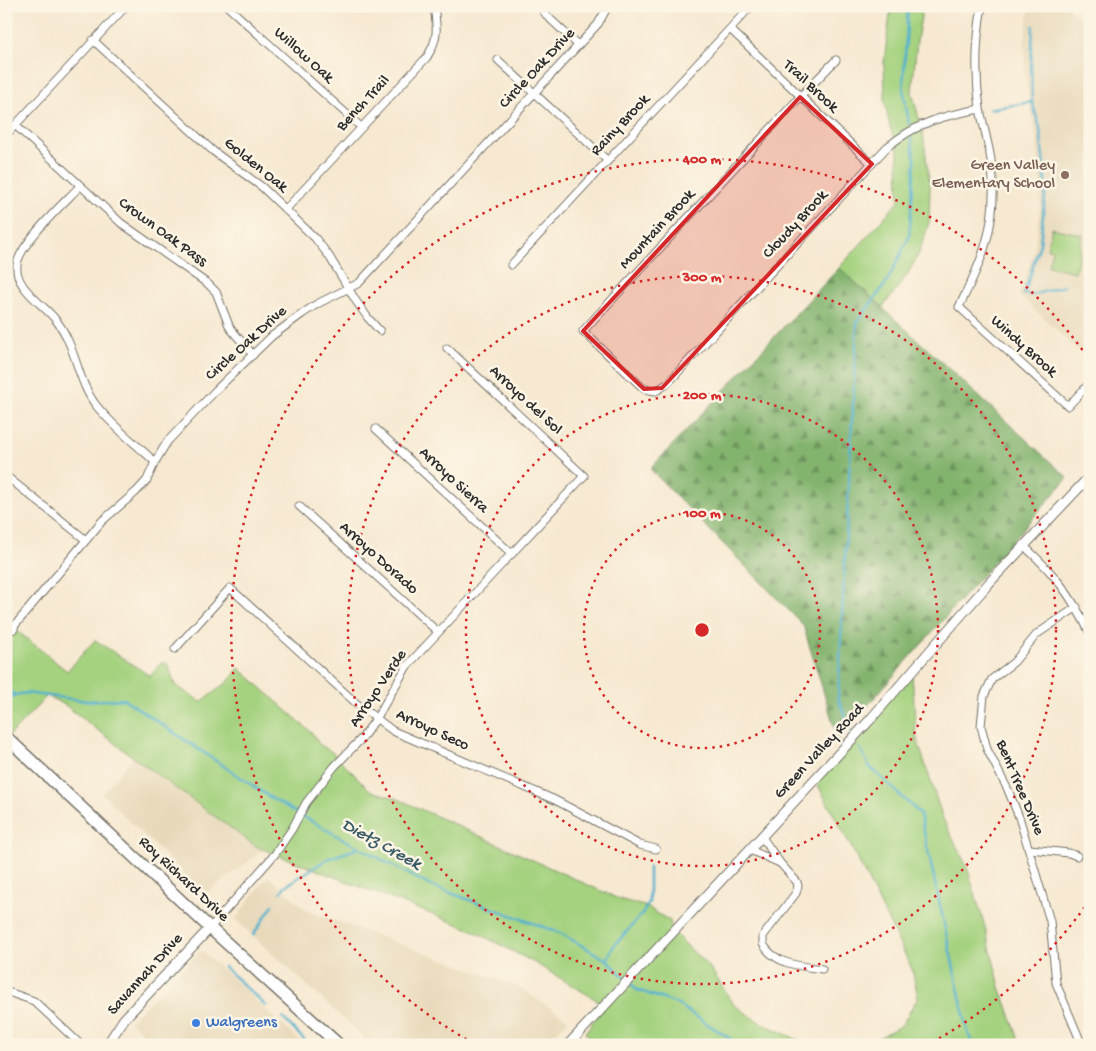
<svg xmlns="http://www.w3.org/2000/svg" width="1096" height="1051" font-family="'Gochi Hand',sans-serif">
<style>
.built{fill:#e8d9ba}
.green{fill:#a4d27f;stroke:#687e55}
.forest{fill:url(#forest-firs);stroke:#57704c}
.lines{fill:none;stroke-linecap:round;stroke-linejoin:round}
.stream{stroke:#4fb0ce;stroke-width:2.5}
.minor-casing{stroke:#726e65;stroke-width:9}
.tertiary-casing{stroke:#726e65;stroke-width:11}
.primary-casing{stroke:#726e65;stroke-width:14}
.minor{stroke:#fff;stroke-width:7}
.tertiary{stroke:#fff;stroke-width:9}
.primary{stroke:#fff;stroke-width:11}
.marked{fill:#d62828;fill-opacity:0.2;stroke:#d62828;stroke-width:4;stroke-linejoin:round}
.ring{fill:none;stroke:#d62828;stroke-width:2.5;stroke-dasharray:2.5 5}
.education-dot{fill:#8d6e63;stroke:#fcf5e5;stroke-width:2}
.shop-dot{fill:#3f7fe0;stroke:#fcf5e5;stroke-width:2}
.labels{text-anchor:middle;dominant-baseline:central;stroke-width:5;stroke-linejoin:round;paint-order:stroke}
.street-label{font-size:16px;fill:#2b2b2b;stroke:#fcf5e5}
.education-label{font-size:16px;fill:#785e54;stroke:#fcf5e5;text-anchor:end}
.shop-label{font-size:16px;fill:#366cbe;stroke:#fcf5e5;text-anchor:start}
.water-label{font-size:18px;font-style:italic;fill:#385a64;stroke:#fcf5e5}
.centre{fill:#d62828;stroke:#fcf5e5;stroke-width:2.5}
.ring-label{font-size:15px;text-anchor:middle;font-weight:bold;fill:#d62828;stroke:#fcf5e5;stroke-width:5;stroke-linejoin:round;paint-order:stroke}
</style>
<defs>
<pattern id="forest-firs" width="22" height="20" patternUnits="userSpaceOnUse" patternTransform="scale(1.25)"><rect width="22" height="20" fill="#83b46e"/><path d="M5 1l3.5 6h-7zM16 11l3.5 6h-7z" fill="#6b935b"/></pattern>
</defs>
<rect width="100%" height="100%" fill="#fcf5e5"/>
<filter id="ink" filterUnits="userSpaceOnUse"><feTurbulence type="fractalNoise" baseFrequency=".02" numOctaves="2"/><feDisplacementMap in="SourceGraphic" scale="10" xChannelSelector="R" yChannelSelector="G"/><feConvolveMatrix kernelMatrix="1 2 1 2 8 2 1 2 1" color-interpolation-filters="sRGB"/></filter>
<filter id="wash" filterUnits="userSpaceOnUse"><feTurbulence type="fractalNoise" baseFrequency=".0096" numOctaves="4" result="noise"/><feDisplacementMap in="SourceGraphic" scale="20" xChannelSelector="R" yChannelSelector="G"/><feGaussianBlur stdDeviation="1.12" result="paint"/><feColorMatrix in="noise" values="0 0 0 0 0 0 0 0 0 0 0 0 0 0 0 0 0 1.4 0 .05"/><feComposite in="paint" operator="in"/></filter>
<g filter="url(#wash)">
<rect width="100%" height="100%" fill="#f7e9d1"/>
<!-- built -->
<g class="built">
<polygon points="1030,6 1066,6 1090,28 1090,361 1019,295 1034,252 1040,209 1041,187 1037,141 1025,76 1025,38"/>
<polygon points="133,757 257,847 265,849 205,894 102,794"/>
<polygon points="268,876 306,910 517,986 569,1020 542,1045 372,1045 235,919"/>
<polygon points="201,950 301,1042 299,1045 155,1045 130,1021"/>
</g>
<!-- green -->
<g class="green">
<polygon points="891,6 923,6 917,40 912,92 923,133 930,186 929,223 919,253 907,275 883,307 839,268 899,201 898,148 890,128 885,102 884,62"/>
<polygon points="1052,228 1083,235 1075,272 1048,266 1052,250 1047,249"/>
<polygon points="6,622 67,671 95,640 150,676 161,663 168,664 175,685 201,702 228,682 239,668 312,733 319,744 332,752 371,791 396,798 619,899 647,907 670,921 673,932 711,969 734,1005 761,1023 803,1042 819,1045 602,1045 585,1033 605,1005 535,963 470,929 257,847 133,757 65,705 47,696 7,738"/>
<polygon points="912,672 916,736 943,819 967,867 985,927 1000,987 1021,1045 849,1045 869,1043 902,1025 918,997 912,969 855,854 815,780"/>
</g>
<!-- forest -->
<polygon class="forest" points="839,268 1068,478 838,739 803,625 650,469"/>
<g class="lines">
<!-- stream -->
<g class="stream">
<polyline points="908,6 903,88 909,124"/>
<polyline points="1033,26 1031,65 1032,102 1040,128 1046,187 1040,244 1024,294 1032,295 1064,286"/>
<polyline points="989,109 1032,102"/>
<polyline points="6,689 15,695 26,693 87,701 124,699 271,798 334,834 429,885 560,933 607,960 637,990 675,1003 740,1045"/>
<polyline points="6,701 15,695"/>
<polyline points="851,731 838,698 857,322 887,282 909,237 915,161 911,138"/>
<polyline points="860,748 869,766 920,814 968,1033 973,1045"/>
<polyline points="281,892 284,887 327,859 359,848"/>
<polyline points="253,935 273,905"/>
<polyline points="607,960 613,947 643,913 649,902 649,867"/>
<polyline points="224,967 266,1006"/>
<polyline points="283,1018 309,1045"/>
</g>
</g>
</g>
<g filter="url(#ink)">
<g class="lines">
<!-- minor casing -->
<g class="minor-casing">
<g id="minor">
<polyline points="227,6 361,127"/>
<polyline points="540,6 547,16 578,45"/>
<path d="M982,6C976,40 975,75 980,109C985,134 993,158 993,184C995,232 980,265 959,307L1068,406L1090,383"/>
<polyline points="730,29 872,164"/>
<polyline points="93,40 213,151 262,187 315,238 329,256 356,301 368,318 380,331"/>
<polyline points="498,60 608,161"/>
<path d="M836,60L800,97L583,331L644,389L656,391L667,384L887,147C919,122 941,116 980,109"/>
<polyline points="15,125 121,223 208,284 216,292 230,328 253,355"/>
<polyline points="6,135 126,6"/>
<path d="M80,186C65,202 19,244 17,265C14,287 43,304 55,319C76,344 76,378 95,404C112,426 135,443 155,462"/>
<path d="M286,209L427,57C439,38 437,28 434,6"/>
<polyline points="511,265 751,6"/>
<polyline points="376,429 512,554"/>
<polyline points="6,476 86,540"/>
<polyline points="299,506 438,632"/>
<path d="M1024,546C1056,575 1070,594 1090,633"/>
<polyline points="1077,607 1037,634 1014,662 992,679 984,696 981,726 987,749 1008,790 1019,817 1050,921 1056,983 1082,1045"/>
<polyline points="6,622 14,629"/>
<polyline points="6,636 102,521 136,492 147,480 155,462 167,442 216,390 272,336 302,314 317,304 359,283 598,24 608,6"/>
<polyline points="175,649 230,588 356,703 393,731 555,800 640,845 656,849"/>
<path d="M762,837L780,863L797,882L798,886L796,893L763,936V944C775,965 801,966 822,969"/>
<polyline points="1030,849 1069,853 1077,856"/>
<polyline points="750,850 780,863"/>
<polyline points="210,928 275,854 292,829 306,803 334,767 362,738 376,719 407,666 584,476 447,348"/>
<polyline points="11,993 34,1001 81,1045"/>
</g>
</g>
<!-- tertiary casing -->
<g class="tertiary-casing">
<g id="tertiary">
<polyline points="107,1045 124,1019 210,928"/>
<polyline points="568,1045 869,721 989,583 1090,476"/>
</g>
</g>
<!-- primary casing -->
<g class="primary-casing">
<polyline id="primary" points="6,737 210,928 339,1045"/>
</g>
<!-- minor -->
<use href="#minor" class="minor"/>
<!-- tertiary -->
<use href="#tertiary" class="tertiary"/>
<!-- primary -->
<use href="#primary" class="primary"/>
</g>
</g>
<!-- marked area -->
<path class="marked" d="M800,97L872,164L662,388L644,389L583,331Z"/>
<!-- distance rings -->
<g class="ring">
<circle cx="702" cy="630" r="118"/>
<circle cx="702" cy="630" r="236"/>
<circle cx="702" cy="630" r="354"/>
<path d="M1089 901A472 472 0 0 1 931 1043M473 1043A472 472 0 1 1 1089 359"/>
</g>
<!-- markers -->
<circle class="education-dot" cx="1065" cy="175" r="5"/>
<circle class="shop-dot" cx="196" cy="1023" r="5"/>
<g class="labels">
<!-- street labels -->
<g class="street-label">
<text transform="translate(303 56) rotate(42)">Willow Oak</text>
<text transform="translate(538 69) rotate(-47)">Circle Oak Drive</text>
<text transform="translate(810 87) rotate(43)">Trail Brook</text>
<text transform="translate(364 104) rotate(-47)">Bench Trail</text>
<text transform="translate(621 126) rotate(-47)">Rainy Brook</text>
<text transform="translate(255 166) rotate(39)">Golden Oak</text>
<text transform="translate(796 225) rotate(-47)">Cloudy Brook</text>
<text transform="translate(658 230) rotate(-47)">Mountain Brook</text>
<text transform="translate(162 233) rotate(36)">Crown Oak Pass</text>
<text transform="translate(247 344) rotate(-42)">Circle Oak Drive</text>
<text transform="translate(1023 347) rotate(42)">Windy Brook</text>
<text transform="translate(525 401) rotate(43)">Arroyo del Sol</text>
<text transform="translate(453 481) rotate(43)">Arroyo Sierra</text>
<text transform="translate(378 559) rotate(42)">Arroyo Dorado</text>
<text transform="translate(379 689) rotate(-56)">Arroyo Verde</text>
<text transform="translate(432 731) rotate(25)">Arroyo Seco</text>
<text transform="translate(820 752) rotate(-47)">Green Valley Road</text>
<text transform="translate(1019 788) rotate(67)">Bent Tree Drive</text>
<text transform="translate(183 880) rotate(43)">Roy Richard Drive</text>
<text transform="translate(146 975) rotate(-48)">Savannah Drive</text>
</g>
<!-- education labels -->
<g class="education-label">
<text x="1055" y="166">Green Valley<tspan x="1055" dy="18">Elementary School</tspan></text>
</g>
<!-- shop labels -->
<g class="shop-label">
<text x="206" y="1023">Walgreens</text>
</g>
<!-- water labels -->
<g class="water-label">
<text transform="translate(381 845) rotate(29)">Dietz Creek</text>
</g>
</g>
<circle cx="702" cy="630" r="8" class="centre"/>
<g class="ring-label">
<text x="702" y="163">400 m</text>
<text x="702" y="281">300 m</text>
<text x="702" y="399">200 m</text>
<text x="702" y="517">100 m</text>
</g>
<!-- margin -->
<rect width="1096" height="1051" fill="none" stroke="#fcf5e5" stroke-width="25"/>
</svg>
